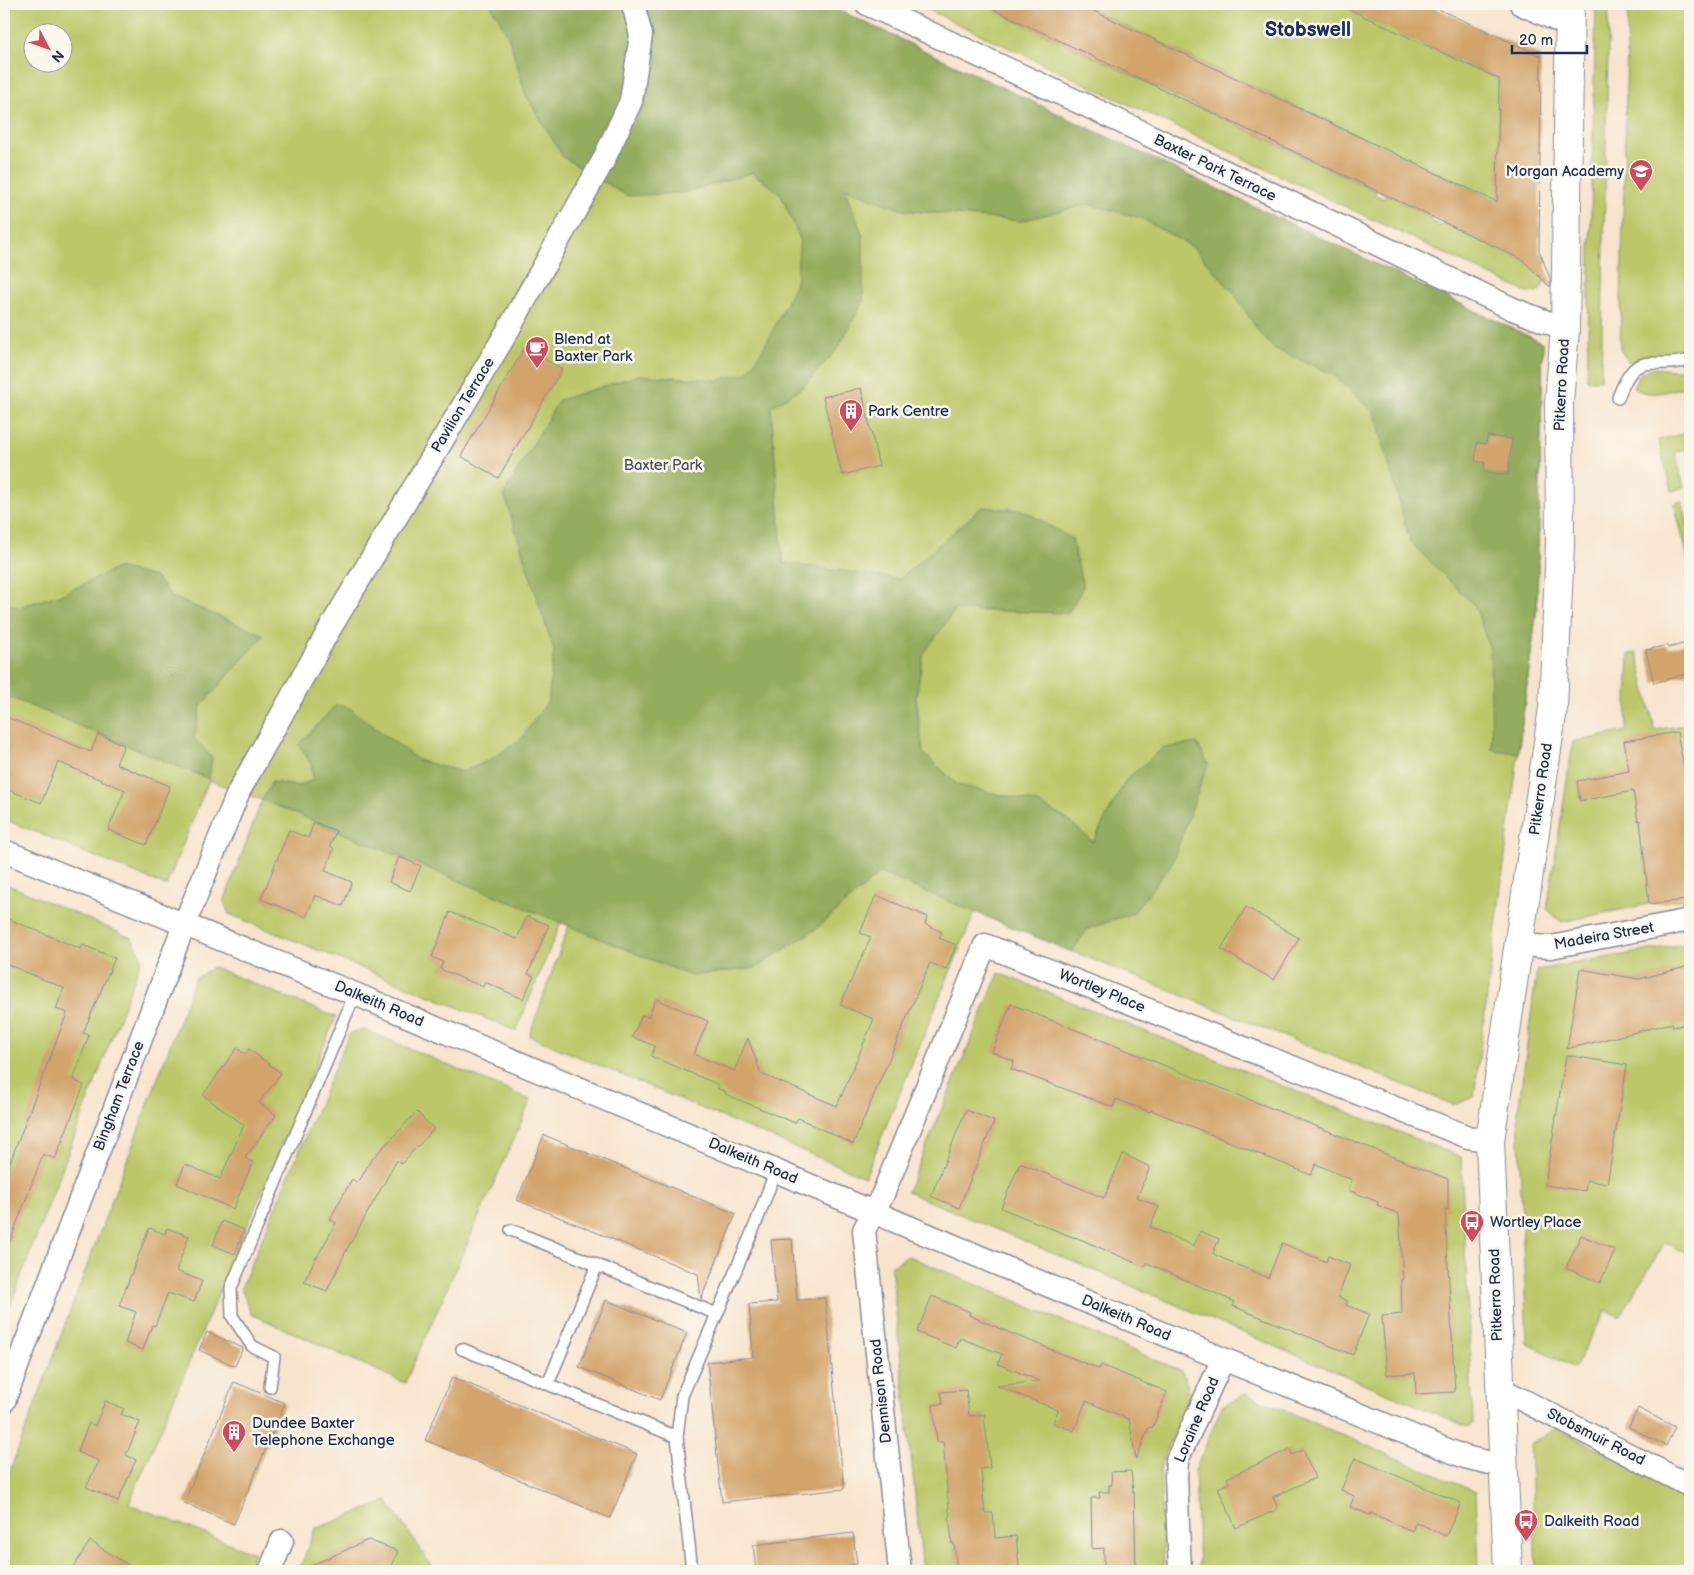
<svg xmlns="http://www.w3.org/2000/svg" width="1694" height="1575" font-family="'Balsamiq Sans',sans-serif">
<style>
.green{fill:#bbc769;stroke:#6b7b64;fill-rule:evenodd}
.forest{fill:#94ac5d;stroke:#586e5e}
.building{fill:#d2a46c}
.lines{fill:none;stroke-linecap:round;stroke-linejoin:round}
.lane-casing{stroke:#898a96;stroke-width:14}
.street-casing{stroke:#898a96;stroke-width:25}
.secondary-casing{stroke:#898a96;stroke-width:30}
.lane{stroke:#fff;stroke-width:11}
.street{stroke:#fff;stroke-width:22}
.secondary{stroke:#fff;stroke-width:28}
.labels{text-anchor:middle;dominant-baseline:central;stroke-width:5;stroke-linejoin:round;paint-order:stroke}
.street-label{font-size:15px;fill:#1b2f5e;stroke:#fbf7ec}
.poi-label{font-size:15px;fill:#1b2f5e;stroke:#fbf7ec;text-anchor:start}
.park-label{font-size:15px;fill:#435561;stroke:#fbf7ec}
.district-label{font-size:20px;font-weight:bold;fill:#1b2f5e;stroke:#fbf7ec}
</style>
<rect width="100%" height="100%" fill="#fbf7ec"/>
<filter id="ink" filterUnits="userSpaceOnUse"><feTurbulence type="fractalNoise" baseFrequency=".02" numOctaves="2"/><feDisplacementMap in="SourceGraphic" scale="10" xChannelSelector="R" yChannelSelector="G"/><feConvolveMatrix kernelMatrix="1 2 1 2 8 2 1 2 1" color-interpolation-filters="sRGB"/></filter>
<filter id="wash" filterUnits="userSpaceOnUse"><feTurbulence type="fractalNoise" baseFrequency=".0096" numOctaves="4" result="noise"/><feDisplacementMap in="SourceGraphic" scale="20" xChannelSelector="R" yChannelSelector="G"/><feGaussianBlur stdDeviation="1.12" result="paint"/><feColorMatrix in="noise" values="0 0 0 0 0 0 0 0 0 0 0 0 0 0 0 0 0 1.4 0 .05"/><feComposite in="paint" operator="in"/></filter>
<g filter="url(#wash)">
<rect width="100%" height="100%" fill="#f7e4cd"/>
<!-- green -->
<g class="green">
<path d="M4,4H826L1543,343L1537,608L1474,1097L1454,1105L975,912L865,1177L529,1036L569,925L561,922L516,1031L229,914L224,902L262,800L209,780L166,886L4,819ZM32,32H62V62H32Z"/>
<polygon points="916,4 982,4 1376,191 1374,194 1384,199 1386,195 1432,217 1430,221 1440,226 1443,222 1523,260 1528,265 1535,265 1540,254 1546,256 1543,286 1538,292 1528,293"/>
<polygon points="1079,4 1337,4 1499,79 1498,202"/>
<polygon points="1596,4 1609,4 1601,380 1587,380"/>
<polygon points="1628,4 1690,4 1690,354 1677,357 1647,355 1629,362 1620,350"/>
<path d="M1690,367V385C1672,390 1649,400 1633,387L1640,374L1651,368L1676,370Z"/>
<polygon points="1690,432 1690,448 1675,452 1684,487 1672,491 1658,440"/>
<polygon points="1682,501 1690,535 1690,565 1674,504"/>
<polygon points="1637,653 1655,730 1690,724 1690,899 1649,904 1561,922 1547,909 1573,742 1626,731 1629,654"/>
<polygon points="4,883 132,938 142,958 4,1322"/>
<polygon points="1690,943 1690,1256 1665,1242 1620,1317 1606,1310 1574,1368 1527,1343 1518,1112 1537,970"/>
<polygon points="213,967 336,1017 129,1504 254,1553 247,1571 4,1571 4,1487 195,979"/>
<polygon points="999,973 1461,1157 1473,1424 1468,1427 907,1192"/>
<polygon points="363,1029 531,1100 405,1383 251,1314 241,1288 349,1034"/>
<polygon points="908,1256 1182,1371 1190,1393 1160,1468 1164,1571 923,1571 891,1266"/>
<polygon points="1246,1394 1476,1492 1479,1571 1199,1571 1195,1471 1222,1406"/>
<polygon points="1557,1428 1690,1497 1690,1571 1536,1571 1530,1444"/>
<polygon points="387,1501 435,1571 299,1571 315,1529"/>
</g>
<!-- forest -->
<g class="forest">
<polygon points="490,4 826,4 1543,343 1537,608 1518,753 1492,750 1490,649 1475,606 1410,542 1375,413 1333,374 1273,348 1257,329 1234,293 1194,248 1141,218 1088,204 1021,221 902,210 844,188 863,236 863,301 838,348 803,387 771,407 783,563 900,579 982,507 1023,510 1072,539 1083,587 1068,613 955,610 924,653 916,696 923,753 958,785 1038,803 1068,820 1093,842 1126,780 1163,748 1197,743 1208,764 1172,863 1133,913 1087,929 1072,952 880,873 817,928 756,968 691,976 262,800 272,782 299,786 313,780 311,764 299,744 336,705 349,708 418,760 462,772 490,760 521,739 548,701 554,651 504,494 559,400 639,375 717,380 748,373 768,340 796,283 800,239 780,193 752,173 682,193 627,196 563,157 526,95 508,35"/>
<polygon points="117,568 155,577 172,597 264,635 201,706 194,738 212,758 209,779 4,695 4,603 18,607 63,594"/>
</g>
<g id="blocks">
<!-- building -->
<g class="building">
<polygon points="982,4 1079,4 1497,202 1499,79 1337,4 1427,4 1541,56 1539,250 1550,278 1550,287 1523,260"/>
<polygon points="525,347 562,369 498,478 461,456"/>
<polygon points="861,388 879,466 842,475 823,397"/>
<polygon points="1487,436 1512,439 1508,475 1484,472 1485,463 1475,461 1477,442 1486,444"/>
<polygon points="1690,642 1690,673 1654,683 1646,650 1668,645 1668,648"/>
<polygon points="4,716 91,752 98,734 124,745 116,764 170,786 146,845 108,830 125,790 58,762 41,803 4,788"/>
<polygon points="1677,732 1690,798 1690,891 1685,892 1686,900 1649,904 1640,820 1638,821 1633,791 1580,801 1577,781 1629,771 1624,741"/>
<polygon points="314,822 336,831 330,846 334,848 325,871 352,882 343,906 315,895 306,917 261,899 289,830 308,838"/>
<polygon points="399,857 421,866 410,891 389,882"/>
<polygon points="876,895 928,917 925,924 942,932 939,938 956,945 946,969 930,963 853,1144 798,1118 795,1123 725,1094 726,1092 717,1088 719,1085 651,1056 655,1046 632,1037 642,1015 648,1017 656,999 708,1021 694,1054 734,1071 748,1038 761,1074 837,1106 874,1019 840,1005 871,937 860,933"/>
<polygon points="1246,907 1299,938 1274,980 1221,949"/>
<polygon points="450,912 517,939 527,916 549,925 528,974 534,976 523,999 485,982 483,987 440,969 443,962 432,957"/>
<polygon points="4,917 81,949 83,945 115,958 83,1033 89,1035 73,1080 84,1085 55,1159 43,1154 6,1252 4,1252 4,1178 67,1013 56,1009 64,988 4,963"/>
<polygon points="1690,966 1690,1023 1673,1027 1672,1023 1567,1049 1580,969 1639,979"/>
<polygon points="1011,1004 1448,1179 1448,1210 1445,1210 1455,1392 1416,1394 1415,1373 1387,1375 1382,1316 1402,1314 1401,1280 1403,1279 1399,1214 1377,1205 1378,1202 1348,1190 1352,1180 1316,1164 1311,1175 1151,1110 1150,1112 1116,1099 1113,1107 1011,1069 1014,1061 992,1052"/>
<polygon points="237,1048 245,1054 249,1049 281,1073 259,1103 276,1115 245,1158 253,1162 233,1209 177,1184 185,1164 220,1179 244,1125 203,1095"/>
<polygon points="1566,1055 1627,1065 1607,1184 1587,1180 1585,1191 1545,1185"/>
<polygon points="966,1110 994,1121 959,1208 931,1196"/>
<polygon points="417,1112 434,1129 401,1164 397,1160 345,1253 327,1291 304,1282 316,1257 317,1257 336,1223 330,1219 352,1179 358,1183 371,1160"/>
<polygon points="544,1135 736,1214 701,1299 698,1274 517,1200"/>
<polygon points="1123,1154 1150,1167 1137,1197 1159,1207 1150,1227 1194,1246 1200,1231 1219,1239 1213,1254 1268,1278 1282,1243 1326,1262 1328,1256 1350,1265 1338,1297 1348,1301 1346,1305 1369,1314 1353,1355 1233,1306 1235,1302 1147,1263 1145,1267 1075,1237 1075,1238 1001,1208 1020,1163 1104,1198"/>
<polygon points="222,1221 244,1230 235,1254 213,1245"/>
<polygon points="149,1228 165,1234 167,1228 189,1236 176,1271 202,1281 194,1302 168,1293 155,1326 152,1325 143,1350 125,1343 136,1312 119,1306"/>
<polygon points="1581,1235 1615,1250 1600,1283 1566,1268"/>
<polygon points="792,1239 797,1300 825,1298 844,1489 722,1502 707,1362 753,1357 749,1304 777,1302 771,1240"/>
<polygon points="932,1296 970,1312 969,1315 1003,1330 1099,1369 1101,1365 1167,1392 1152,1428 1149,1427 1136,1459 1129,1419 1086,1401 1074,1431 1053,1423 1058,1410 997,1386 1040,1381 998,1364 1002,1354 960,1338 956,1348 917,1332"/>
<polygon points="606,1300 687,1333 660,1400 579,1367"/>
<polygon points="207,1332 243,1348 235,1366 199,1350"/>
<polygon points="452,1377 637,1454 610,1518 425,1440"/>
<polygon points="234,1382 285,1403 234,1524 184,1503"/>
<polygon points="966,1390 969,1416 984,1414 990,1468 981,1469 985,1513 993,1513 995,1538 1016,1536 1019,1567 982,1571 957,1571 954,1543 952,1544 943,1442 937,1442 933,1405 943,1404 941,1392"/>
<polygon points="105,1401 124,1409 121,1414 140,1422 126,1455 136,1460 118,1501 86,1487 99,1461 77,1452 89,1423 95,1426"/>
<polygon points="1638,1408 1675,1427 1666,1446 1629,1427"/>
<polygon points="1290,1449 1292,1455 1303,1450 1315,1478 1273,1497 1278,1509 1236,1528 1218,1488 1229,1483 1227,1478"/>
<polygon points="1355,1458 1461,1503 1446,1536 1416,1522 1412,1531 1371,1513 1370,1515 1350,1507 1354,1496 1341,1490"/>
<polygon points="1131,1471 1133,1492 1134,1491 1136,1571 1104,1571 1104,1548 1092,1549 1091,1498 1100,1498 1099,1492 1109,1492 1109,1485 1112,1485 1111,1472"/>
<polygon points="853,1533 857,1564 849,1565 850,1571 756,1571 753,1545"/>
<polygon points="368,1540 398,1551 390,1571 299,1571"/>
<polygon points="90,1541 138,1571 71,1571"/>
</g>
</g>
</g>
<g filter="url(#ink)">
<use href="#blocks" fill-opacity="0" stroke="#898a96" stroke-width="1"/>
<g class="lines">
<!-- lane casing -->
<g class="lane-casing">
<g id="lane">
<path d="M1618,398C1637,346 1649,371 1690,360"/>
<polyline points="511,1230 717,1314"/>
<polyline points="462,1349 677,1437"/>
<polyline points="548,1384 597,1265"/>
<polyline points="270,1387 274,1357 252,1346 232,1316 231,1288 355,994"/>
<polyline points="692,1571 677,1437 682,1396 756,1223 776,1170"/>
</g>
</g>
<!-- street casing -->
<g class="street-casing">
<g id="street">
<polyline points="867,4 1098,111 1513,309 1565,329"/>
<polyline points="1521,4 1570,26"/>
<polyline points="4,851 355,994 1223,1359 1465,1457 1503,1466"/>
<polyline points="1518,945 1551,947 1690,920"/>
<polyline points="1501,1389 1690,1486"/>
<polyline points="4,1401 184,925 239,791 329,630 507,332 603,161 631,101 641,35 633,4"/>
<polyline points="270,1571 282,1541"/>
<polyline points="900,1571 864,1230 883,1194 985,945 1468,1137 1490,1141"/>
<polyline points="1180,1571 1176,1477 1177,1460 1223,1359"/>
</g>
</g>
<!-- secondary casing -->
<g class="secondary-casing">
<polyline id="secondary" points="1508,1571 1490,1141 1553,708 1560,544 1559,403 1565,329 1570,4"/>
</g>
<!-- lane -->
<use href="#lane" class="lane"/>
<!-- street -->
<use href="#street" class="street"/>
<!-- secondary -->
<use href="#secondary" class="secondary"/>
</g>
</g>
<!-- icons -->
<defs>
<g id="school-pin" transform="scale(1.25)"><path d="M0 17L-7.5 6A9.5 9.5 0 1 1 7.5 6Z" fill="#d1495b" stroke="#fbf7ec"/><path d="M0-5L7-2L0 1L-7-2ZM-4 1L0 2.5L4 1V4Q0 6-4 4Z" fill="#fff"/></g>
<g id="cafe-pin" transform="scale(1.25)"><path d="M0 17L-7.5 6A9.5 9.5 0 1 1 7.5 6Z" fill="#d1495b" stroke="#fbf7ec"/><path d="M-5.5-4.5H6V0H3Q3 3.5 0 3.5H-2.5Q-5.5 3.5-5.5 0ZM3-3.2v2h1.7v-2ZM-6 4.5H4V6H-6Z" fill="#fff"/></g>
<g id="building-pin" transform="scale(1.25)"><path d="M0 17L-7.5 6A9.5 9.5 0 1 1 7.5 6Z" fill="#d1495b" stroke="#fbf7ec"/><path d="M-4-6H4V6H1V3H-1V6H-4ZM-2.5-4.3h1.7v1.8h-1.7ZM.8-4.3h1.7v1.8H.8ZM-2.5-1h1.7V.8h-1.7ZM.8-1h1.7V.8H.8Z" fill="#fff"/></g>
<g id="bus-pin" transform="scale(1.25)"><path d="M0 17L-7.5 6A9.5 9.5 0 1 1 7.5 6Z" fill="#d1495b" stroke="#fbf7ec"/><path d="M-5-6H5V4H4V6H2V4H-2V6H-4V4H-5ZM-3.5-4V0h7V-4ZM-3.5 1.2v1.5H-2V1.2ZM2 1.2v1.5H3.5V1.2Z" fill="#fff"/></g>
</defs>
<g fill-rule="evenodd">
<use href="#school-pin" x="1641" y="171"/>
<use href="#cafe-pin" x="537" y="348"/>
<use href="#building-pin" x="851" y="411"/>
<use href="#bus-pin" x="1472" y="1222"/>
<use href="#building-pin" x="234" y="1432"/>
<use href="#bus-pin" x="1526" y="1521"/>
</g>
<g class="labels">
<!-- street labels -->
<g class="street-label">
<text transform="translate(1215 168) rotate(26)">Baxter Park Terrace</text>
<text transform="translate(1562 385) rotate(-87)">Pitkerro Road</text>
<text transform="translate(463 405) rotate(-59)">Pavilion Terrace</text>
<text transform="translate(1541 789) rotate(-82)">Pitkerro Road</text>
<text transform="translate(1604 936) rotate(-10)">Madeira Street</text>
<text transform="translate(1102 991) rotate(22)">Wortley Place</text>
<text transform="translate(379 1004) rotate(23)">Dalkeith Road</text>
<text transform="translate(119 1096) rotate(-69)">Bingham Terrace</text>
<text transform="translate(753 1161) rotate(23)">Dalkeith Road</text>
<text transform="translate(1496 1295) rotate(-92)">Pitkerro Road</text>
<text transform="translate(1126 1318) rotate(23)">Dalkeith Road</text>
<text transform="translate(881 1391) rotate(-96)">Dennison Road</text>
<text transform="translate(1197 1420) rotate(-67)">Loraine Road</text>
<text transform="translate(1596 1437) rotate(27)">Stobsmuir Road</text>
</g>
<!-- poi labels -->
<g class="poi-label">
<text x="1624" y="171" text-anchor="end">Morgan Academy</text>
<text x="554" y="339">Blend at<tspan x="554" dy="17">Baxter Park</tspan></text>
<text x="868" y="411">Park Centre</text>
<text x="1490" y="1222">Wortley Place</text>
<text x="252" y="1423">Dundee Baxter<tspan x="252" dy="17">Telephone Exchange</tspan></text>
<text x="1544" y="1521">Dalkeith Road</text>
</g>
<!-- park labels -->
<g class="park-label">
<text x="663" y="465">Baxter Park</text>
</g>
<!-- district labels -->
<g class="district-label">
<text x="1308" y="30">Stobswell</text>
</g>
</g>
<!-- margin -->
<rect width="1694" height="1575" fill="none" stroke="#fbf7ec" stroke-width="20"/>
<!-- north arrow -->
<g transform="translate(48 48) rotate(131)"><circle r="24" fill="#fbf7ec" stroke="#a1a7b3"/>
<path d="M0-4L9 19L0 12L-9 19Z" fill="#d1495b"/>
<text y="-8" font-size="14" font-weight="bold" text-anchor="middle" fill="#1b2f5e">N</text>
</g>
<!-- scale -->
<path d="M1512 45v8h75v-8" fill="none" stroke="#1b2f5e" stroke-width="2.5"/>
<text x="1519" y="45" font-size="15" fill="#1b2f5e" stroke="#fbf7ec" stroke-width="4" paint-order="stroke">20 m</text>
</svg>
